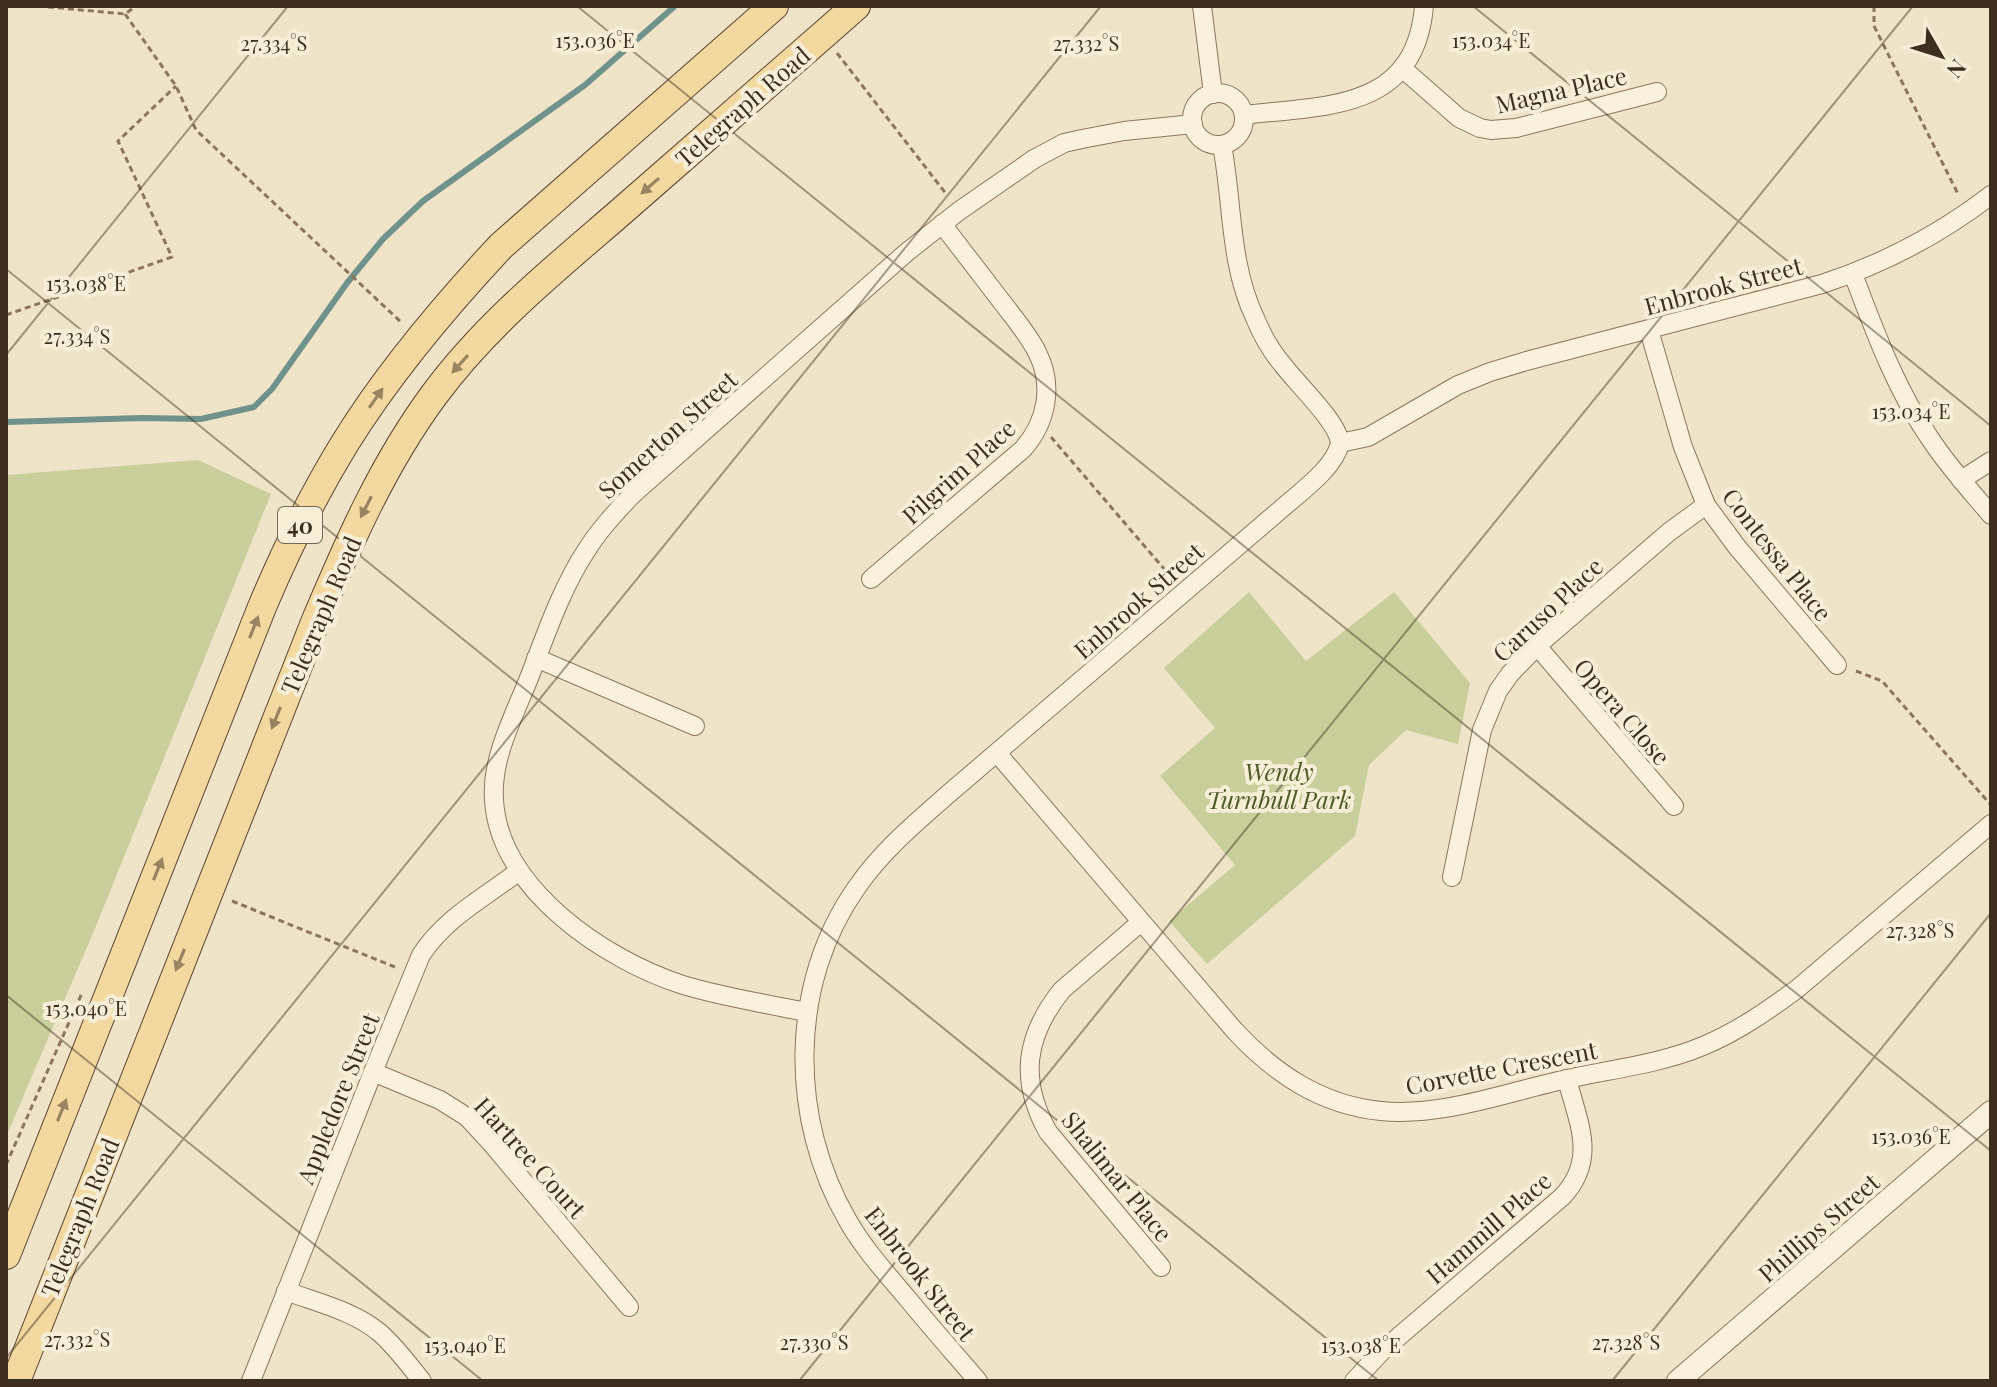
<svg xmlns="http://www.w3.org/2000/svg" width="1997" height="1387" font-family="'Playfair Display',serif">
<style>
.green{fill:#c9cf9b}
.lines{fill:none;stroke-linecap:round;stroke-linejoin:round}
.stream{stroke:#6f938a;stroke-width:6}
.minor-casing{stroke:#8d765c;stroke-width:20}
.tertiary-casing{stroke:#8d765c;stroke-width:24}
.primary-casing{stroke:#5b4430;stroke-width:30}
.path{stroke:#8d765c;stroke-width:3;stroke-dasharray:6 4;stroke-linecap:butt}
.minor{stroke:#faf1dc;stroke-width:18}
.tertiary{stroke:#faf1dc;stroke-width:22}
.primary{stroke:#f3d9a0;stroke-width:28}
.oneway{fill:#988460}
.ticks{fill:none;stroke:#3d2e20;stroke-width:2;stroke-opacity:0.45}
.labels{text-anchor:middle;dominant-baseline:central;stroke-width:8;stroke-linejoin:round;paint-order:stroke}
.shield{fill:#f7eed8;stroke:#756857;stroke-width:2}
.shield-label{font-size:22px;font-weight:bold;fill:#3d2e20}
.street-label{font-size:24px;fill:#3d2e20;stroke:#f7eed8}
.park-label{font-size:24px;font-style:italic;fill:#4d5a26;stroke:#f7eed8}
.ticks-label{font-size:20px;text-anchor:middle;fill:#3d2e20;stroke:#f7eed8;stroke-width:8;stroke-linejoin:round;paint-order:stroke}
</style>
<rect width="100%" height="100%" fill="#f0e4c8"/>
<!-- green -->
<g class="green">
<polygon points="198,460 271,494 96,926 6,1137 6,475"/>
<polygon points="1249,592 1306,661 1394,592 1470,683 1458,744 1406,730 1369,765 1355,836 1207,964 1169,921 1235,865 1160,776 1215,728 1164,668"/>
</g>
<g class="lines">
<!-- stream -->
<polyline class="stream" points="6,422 142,418 201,419 254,407 272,389 347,283 383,239 423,201 585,85 675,6"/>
<!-- minor casing -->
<g class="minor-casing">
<g id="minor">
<polyline points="1202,6 1213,94"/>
<polyline points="1402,68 1459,118 1480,128 1491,130 1516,128 1657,92"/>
<circle cx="1218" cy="119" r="26"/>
<path d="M1244,115C1325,105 1415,112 1424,6"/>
<path d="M1222,145C1233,203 1229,263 1255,318C1262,335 1271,351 1283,365C1297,384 1338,422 1340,443"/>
<path d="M1853,274C1874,329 1895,388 1929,437C1947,465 1970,490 1991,515"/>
<polyline points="1649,330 1683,447 1706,505 1737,547 1837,665"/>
<path d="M1340,443L1368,437L1458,385L1490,372L1530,360L1822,284C1883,264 1939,235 1991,195"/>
<polyline points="1961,480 1991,461"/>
<path d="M871,579L1023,449C1047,422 1054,385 1037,352C1028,334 1014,318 1002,302C982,276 962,250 942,224"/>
<polyline points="1537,646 1674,806"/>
<polyline points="536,658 695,726"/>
<path d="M997,753L1235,1031C1275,1074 1321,1105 1381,1111C1443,1117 1507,1092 1567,1079C1612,1069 1660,1064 1703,1046C1737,1032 1767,1011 1797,989L1991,824"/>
<polyline points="1452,877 1482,730 1498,691 1510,674 1537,646 1669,532 1706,505"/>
<path d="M1141,922L1062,990C1025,1036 1019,1080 1048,1132L1161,1267"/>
<path d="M807,1012C766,1004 723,997 683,985C605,960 499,889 494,800C491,758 514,716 529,678C545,637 561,589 586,551C599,530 615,513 632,495L907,252L959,211L1034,159L1064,143L1082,139L1124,131L1193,124"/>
<polyline points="373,1072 440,1100 467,1117 492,1144 629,1307"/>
<path d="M286,1291C318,1303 354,1311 380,1333C396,1347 409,1365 422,1381"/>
<path d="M251,1381L373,1072L421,955C446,917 484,898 519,871"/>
<path d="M978,1381C954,1353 930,1326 907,1298C886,1273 864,1249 848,1221C789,1120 788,984 857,887C881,852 914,824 946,796L1280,510C1299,493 1335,468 1340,443"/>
<path d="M1354,1381L1383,1350L1562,1197C1598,1159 1578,1123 1567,1079"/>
</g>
</g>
<!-- tertiary casing -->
<g class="tertiary-casing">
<polyline id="tertiary" points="1678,1381 1991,1112"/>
</g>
<!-- primary casing -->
<g class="primary-casing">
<g id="primary">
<path d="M6,1255L262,607C286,550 313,495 345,443C389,372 444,307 501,246L774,6"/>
<path d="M16,1381L316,620C349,542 383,464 434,395C484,327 551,272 615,217C695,147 776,77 856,6"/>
</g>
</g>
<!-- path -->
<g class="path">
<polyline points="38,6 125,14 136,6"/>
<polyline points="1874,6 1874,26 1958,194"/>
<polyline points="125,14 176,86 196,130 402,323"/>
<polyline points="837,53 947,195"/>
<polyline points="6,315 172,257 118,141 176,86"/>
<polyline points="1051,437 1171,577"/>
<polyline points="1856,671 1882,681 1990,804"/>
<polyline points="232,901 395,967"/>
<polyline points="6,1165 82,993"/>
</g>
<!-- minor -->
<use href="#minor" class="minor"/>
<!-- tertiary -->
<use href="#tertiary" class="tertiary"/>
<!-- primary -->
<use href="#primary" class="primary"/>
</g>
<!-- one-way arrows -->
<defs><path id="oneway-solid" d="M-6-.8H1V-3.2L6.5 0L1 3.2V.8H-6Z" transform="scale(2)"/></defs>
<g class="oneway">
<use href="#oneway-solid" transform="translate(650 186) rotate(139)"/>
<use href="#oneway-solid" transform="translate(460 364) rotate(132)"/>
<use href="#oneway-solid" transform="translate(376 398) rotate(-55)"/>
<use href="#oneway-solid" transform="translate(366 507) rotate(117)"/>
<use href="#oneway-solid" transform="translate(254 627) rotate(-68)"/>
<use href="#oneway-solid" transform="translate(276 718) rotate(112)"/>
<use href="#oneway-solid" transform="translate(158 869) rotate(-68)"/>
<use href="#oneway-solid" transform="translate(180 960) rotate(112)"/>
<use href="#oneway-solid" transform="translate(62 1110) rotate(-68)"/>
</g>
<!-- ticks -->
<path class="ticks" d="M577,6L1991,1151M1473,6L1991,426M6,269L1379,1381M6,355L288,6M6,995L483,1381M6,1358L1101,6M799,1381L1913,6M1612,1381L1991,913"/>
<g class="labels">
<!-- shield labels -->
<rect class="shield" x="278" y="507" width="44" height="36" rx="6"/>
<g class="shield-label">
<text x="300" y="525">40</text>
</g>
<!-- street labels -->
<g class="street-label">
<text transform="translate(1561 89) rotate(-13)">Magna Place</text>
<text transform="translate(742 106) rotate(-41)">Telegraph Road</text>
<text transform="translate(1723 285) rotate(-15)">Enbrook Street</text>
<text transform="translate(667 434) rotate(-42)">Somerton Street</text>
<text transform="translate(958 471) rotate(-42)">Pilgrim Place</text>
<text transform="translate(1778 554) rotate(52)">Contessa Place</text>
<text transform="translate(1138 600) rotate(-41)">Enbrook Street</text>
<text transform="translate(1547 609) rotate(-43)">Caruso Place</text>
<text transform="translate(320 615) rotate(-67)">Telegraph Road</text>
<text transform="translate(1623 711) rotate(49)">Opera Close</text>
<text transform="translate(1501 1067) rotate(-11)">Corvette Crescent</text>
<text transform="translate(337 1098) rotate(-68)">Appledore Street</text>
<text transform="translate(531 1157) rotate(48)">Hartree Court</text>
<text transform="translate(1118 1176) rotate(51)">Shalimar Place</text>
<text transform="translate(79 1217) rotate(-68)">Telegraph Road</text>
<text transform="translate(1488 1227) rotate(-41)">Hammill Place</text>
<text transform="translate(1818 1227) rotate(-41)">Phillips Street</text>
<text transform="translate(921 1273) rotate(52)">Enbrook Street</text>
</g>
<!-- park labels -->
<g class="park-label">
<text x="1279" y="771">Wendy<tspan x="1279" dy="28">Turnbull Park</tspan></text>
</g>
</g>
<g class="ticks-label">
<text x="595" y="48">153.036°E</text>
<text x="1491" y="48">153.034°E</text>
<text x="274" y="51">27.334°S</text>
<text x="1086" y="51">27.332°S</text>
<text x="86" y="291">153.038°E</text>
<text x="77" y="344">27.334°S</text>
<text x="1911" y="419">153.034°E</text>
<text x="1920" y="938">27.328°S</text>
<text x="86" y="1016">153.040°E</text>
<text x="1911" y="1144">153.036°E</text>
<text x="77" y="1347">27.332°S</text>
<text x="814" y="1350">27.330°S</text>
<text x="1626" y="1350">27.328°S</text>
<text x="465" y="1353">153.040°E</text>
<text x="1361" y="1353">153.038°E</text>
</g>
<!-- border -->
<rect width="1997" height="1387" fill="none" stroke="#3d2e20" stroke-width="16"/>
<!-- north arrow -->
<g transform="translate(1941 56) rotate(129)" stroke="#f7eed8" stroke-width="6" paint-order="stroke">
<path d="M0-6L14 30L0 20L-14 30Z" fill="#3d2e20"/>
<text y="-12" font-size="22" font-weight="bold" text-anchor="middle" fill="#3d2e20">N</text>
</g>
</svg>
